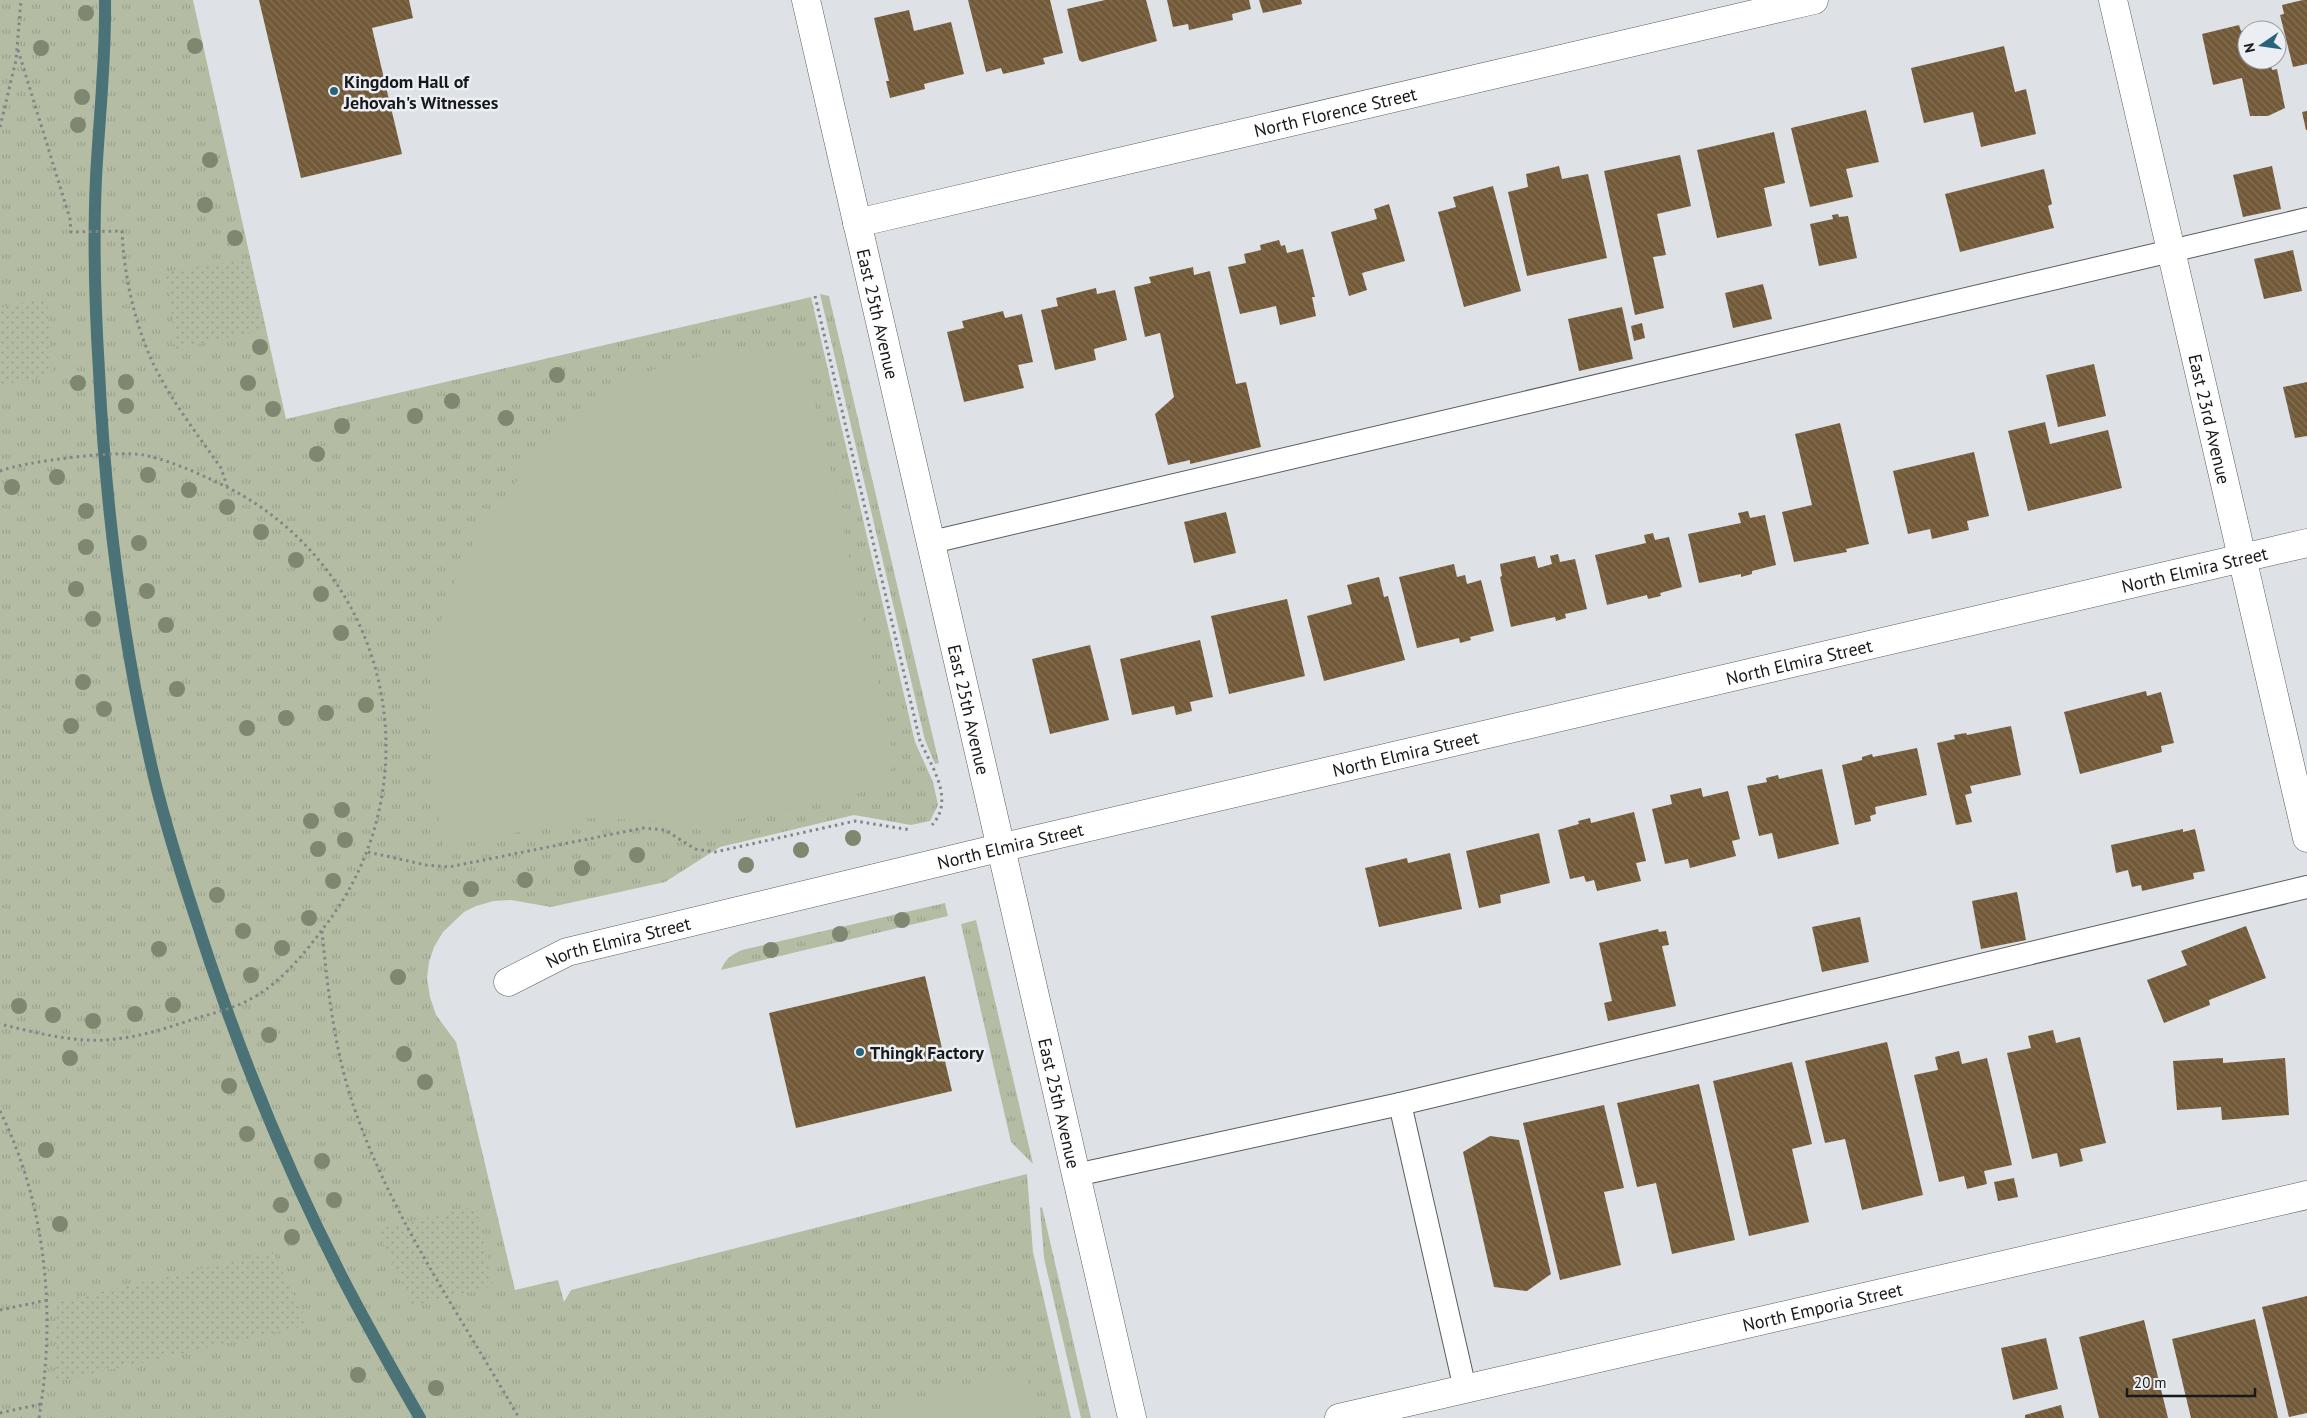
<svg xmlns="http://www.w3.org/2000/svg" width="2307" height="1418" font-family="'PT Sans',sans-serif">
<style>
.grass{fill:url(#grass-tufts)}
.garden{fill:url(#garden-dots)}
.pitch{fill:#b4bda4}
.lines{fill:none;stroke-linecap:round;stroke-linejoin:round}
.stream{stroke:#4b7277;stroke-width:12}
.building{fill:url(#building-back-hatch)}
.lane-casing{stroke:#5a5d61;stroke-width:24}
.street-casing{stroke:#5a5d61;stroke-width:29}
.secondary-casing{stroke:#5a5d61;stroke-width:29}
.path{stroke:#828588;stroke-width:3;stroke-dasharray:2.5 4;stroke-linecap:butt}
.lane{stroke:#fff;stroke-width:22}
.street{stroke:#fff;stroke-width:28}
.secondary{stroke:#fff;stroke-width:28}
.tree{fill:#7e876f}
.poi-dot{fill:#28637b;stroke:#ebeff4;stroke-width:2}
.labels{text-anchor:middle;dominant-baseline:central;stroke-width:5;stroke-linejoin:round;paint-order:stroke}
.poi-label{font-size:18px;font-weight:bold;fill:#18191b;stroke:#ebeff4;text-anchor:start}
.street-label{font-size:18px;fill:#18191b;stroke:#ebeff4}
</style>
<defs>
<pattern id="grass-tufts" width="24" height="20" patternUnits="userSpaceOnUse" patternTransform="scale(1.25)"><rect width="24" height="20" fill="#b4bda4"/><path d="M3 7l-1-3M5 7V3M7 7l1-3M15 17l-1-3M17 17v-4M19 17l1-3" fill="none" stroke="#9aa28d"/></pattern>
<pattern id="garden-dots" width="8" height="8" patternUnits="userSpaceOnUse" patternTransform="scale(1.25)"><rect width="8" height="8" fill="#b4bda4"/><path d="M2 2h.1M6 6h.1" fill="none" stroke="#9aa28d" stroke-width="1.8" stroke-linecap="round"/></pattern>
<pattern id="building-back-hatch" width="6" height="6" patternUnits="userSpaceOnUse" patternTransform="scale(1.25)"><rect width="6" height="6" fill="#725937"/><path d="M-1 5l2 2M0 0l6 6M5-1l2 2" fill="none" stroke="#847158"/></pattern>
</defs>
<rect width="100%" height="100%" fill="#dee2e6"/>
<!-- grass -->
<g class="grass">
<polygon points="0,0 193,0 286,419 811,297 915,742 933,782 938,805 930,821 911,825 854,815 720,847 665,882 551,907 511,900 494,901 476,906 464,912 443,932 434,947 429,962 427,978 430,997 436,1015 456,1042 515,1290 558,1280 564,1302 571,1290 1027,1174 1033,1252 1071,1418 0,1418"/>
<polygon points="820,294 829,296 939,763 935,764 925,740"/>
<path d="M945,903L948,916L721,970C725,959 731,955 742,950Z"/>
<polygon points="976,920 1033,1164 1011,1142 961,924"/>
<polygon points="1042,1207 1091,1418 1081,1418 1044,1258 1040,1208"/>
</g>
<!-- garden -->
<g class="garden">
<polygon points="250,259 266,329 175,350 170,292 164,272"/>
<polygon points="47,298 52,374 0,386 0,308"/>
<polygon points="476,1206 493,1286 412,1306 377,1229"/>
<polygon points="273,1252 308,1325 56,1382 57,1302"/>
</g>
<!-- pitch -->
<g class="pitch">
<path d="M803,350L895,762L881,788L691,830L659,821L591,818L443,847C431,774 422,699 440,626C463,526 572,393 672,363C714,351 760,351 803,350Z"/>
<path d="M1025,1372L1035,1418H866C918,1397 970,1384 1025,1372Z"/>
</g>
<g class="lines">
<!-- stream -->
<path class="stream" d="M105,0C106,60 99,119 96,178C93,242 95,307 99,371C105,496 120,624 147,746C158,800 174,852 191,904C231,1031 280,1156 341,1275C366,1324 393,1371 420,1418"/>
</g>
<!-- building -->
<g class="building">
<polygon points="259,0 409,0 413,18 372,28 402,154 301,178"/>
<polygon points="968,0 1050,0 1063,53 1043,58 1045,64 1003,74 1001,68 986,72"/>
<polygon points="1105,0 1146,0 1157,41 1082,62 1079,60 1067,9"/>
<polygon points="1167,0 1249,0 1251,9 1232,14 1233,20 1189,30 1188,24 1173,27"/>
<polygon points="1259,0 1301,0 1302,4 1263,13"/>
<polygon points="2303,0 2307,0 2307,64 2293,67 2280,15 2284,14 2282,5"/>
<polygon points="909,10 914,31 951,22 964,74 924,84 925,89 890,98 886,81 889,81 874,18"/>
<polygon points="2239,25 2241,31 2247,29 2247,60 2270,60 2272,70 2277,69 2285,108 2268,116 2250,116 2242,78 2213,85 2202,34"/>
<polygon points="2004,46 2015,92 2026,89 2036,134 1981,147 1973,112 1924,123 1911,68"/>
<polygon points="1866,110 1879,162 1846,169 1853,197 1810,207 1791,128"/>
<polygon points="2307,111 2307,130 2306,130 2302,112"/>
<polygon points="1774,132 1785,183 1764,188 1772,226 1717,238 1697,150"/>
<polygon points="1680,155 1691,206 1657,214 1666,255 1653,257 1664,308 1635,315 1604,171"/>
<polygon points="1559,166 1562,179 1588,174 1607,258 1527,276 1508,192 1528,187 1526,174"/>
<polygon points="2272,166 2281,209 2243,217 2233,175"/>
<polygon points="2044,169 2052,204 2048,206 2054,228 1960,252 1945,194"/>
<polygon points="1493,186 1521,291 1464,307 1438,212 1456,207 1453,197"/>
<polygon points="1389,204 1405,261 1362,273 1367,290 1349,296 1331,232 1377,219 1374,209"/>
<polygon points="1838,214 1839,217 1848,216 1857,258 1819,266 1810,224 1833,219 1832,215"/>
<polygon points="1279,240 1281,246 1285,245 1287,253 1303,249 1315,297 1312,297 1316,316 1280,325 1276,306 1240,314 1228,267 1246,263 1244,254 1261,250 1260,245"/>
<polygon points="2293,250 2302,291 2264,299 2254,259"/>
<polygon points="1193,267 1194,275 1210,271 1236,384 1246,382 1261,447 1190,464 1190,460 1168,465 1155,414 1174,397 1160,333 1145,337 1134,287 1151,283 1149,277"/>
<polygon points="1763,284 1772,319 1733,328 1725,293"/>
<polygon points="1096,288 1097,294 1115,290 1127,340 1094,349 1096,360 1055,370 1041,310 1058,306 1056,298"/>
<polygon points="1622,307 1633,359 1579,371 1568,319"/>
<polygon points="1003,311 1005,318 1022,314 1033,362 1018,365 1024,388 964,402 947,332 964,328 962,321"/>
<polygon points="1642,323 1645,338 1634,341 1631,326"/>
<polygon points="2094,364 2106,416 2058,427 2046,375"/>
<polygon points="2307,382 2307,436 2295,438 2283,387"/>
<polygon points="2045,422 2050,444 2108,430 2122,488 2028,511 2008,431"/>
<polygon points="1840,423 1869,544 1846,549 1847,552 1794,562 1782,512 1812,505 1795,434"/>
<polygon points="1974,452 1989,516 1967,521 1969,530 1932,539 1930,529 1908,534 1893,471"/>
<polygon points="1748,511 1750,518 1765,515 1776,565 1752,571 1752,574 1741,577 1741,574 1699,583 1688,534 1741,523 1738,513"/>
<polygon points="1226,512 1236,553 1194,563 1184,522"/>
<polygon points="1653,533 1655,540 1669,537 1682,587 1660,593 1661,596 1648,599 1647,595 1607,605 1595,555 1646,543 1644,535"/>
<polygon points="1558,554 1560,562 1575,559 1587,609 1565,614 1566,618 1556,621 1555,617 1511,627 1500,577 1502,576 1500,564 1535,556 1538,568 1552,564 1550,556"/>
<polygon points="1454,564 1457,577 1465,575 1467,584 1481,580 1494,631 1470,637 1471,640 1460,643 1459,638 1417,648 1399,577"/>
<polygon points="1379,577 1384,597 1388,596 1405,660 1324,681 1307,616 1352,604 1347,585"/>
<polygon points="1287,599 1305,676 1229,694 1211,616"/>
<polygon points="1200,640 1213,697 1190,702 1192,711 1176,715 1174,706 1132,715 1120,659"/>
<polygon points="1090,645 1109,720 1050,734 1032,659"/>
<polygon points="2146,691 2147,696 2161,692 2174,743 2161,746 2162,752 2080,774 2064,712"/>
<polygon points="2011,726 2021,775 1970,786 1972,793 1965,795 1972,822 1956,825 1937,743 1955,739 1954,735 1966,733 1967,735"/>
<polygon points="1917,748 1927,795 1875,807 1876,814 1870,816 1871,821 1855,825 1842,765 1862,760 1862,757 1872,754 1873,757"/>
<polygon points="1822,769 1839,844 1778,859 1772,833 1759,836 1747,786 1767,782 1766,778 1778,775 1779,779"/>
<polygon points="1701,788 1703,797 1728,791 1740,839 1732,841 1736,856 1690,868 1688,859 1665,864 1652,809 1672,804 1670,795"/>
<polygon points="1634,812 1646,861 1636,863 1641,881 1597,891 1594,880 1586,882 1584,876 1570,879 1558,830 1579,824 1578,821 1590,818 1591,823"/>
<polygon points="2183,829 2183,832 2195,829 2205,871 2193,873 2194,879 2142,891 2141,885 2132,887 2128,870 2116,873 2111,845"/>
<polygon points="1539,833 1550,883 1500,895 1501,903 1479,908 1466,851"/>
<polygon points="1450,853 1462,909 1379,927 1365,868 1407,858 1408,863"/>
<polygon points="2017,892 2026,940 1981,949 1972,901"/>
<polygon points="1860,917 1869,962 1822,972 1812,927"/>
<polygon points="2246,926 2266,978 2209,1000 2210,1005 2164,1023 2147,980 2187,965 2181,951"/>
<polygon points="1658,929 1659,932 1666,931 1669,945 1662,946 1676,1006 1608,1021 1604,1003 1612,1001 1599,943"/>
<polygon points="925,976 952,1091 796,1128 769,1013"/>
<polygon points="2053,1030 2056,1043 2080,1037 2106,1143 2080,1149 2083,1161 2060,1167 2057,1153 2032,1159 2007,1053 2031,1048 2028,1036"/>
<polygon points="1887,1042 1923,1195 1862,1210 1845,1139 1825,1143 1805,1061"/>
<polygon points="1959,1051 1962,1064 1987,1058 2012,1165 1984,1171 1987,1184 1967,1189 1964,1176 1939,1182 1914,1075 1938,1070 1935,1057"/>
<polygon points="2223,1058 2223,1063 2285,1058 2289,1115 2222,1120 2221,1107 2177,1110 2173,1061"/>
<polygon points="1792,1062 1812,1144 1792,1149 1809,1222 1749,1236 1713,1081"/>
<polygon points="1699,1084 1735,1240 1672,1254 1656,1183 1637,1187 1617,1103"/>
<polygon points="1604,1105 1624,1188 1604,1192 1621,1265 1560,1280 1523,1123"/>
<polygon points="1490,1136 1519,1140 1551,1274 1527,1291 1494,1287 1463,1152"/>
<polygon points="2014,1178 2018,1197 1998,1201 1994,1182"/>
<polygon points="2307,1296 2307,1413 2289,1417 2262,1307"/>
<polygon points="2255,1319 2278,1418 2191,1418 2172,1339"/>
<polygon points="2144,1320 2168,1418 2099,1418 2079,1337"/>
<polygon points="2046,1338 2058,1389 2013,1400 2001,1348"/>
<polygon points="2061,1405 2064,1418 2025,1418 2025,1415"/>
</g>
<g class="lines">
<!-- lane casing -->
<g class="lane-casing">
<g id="lane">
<polyline points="932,542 2307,219"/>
<polyline points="1400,1104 1465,1389"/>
<polyline points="1076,1175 1400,1104 2307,887"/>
</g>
</g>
<!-- street casing -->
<g class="street-casing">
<g id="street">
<path id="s1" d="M857,223L1814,0"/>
<path id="s2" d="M508,982L567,952L999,848L2307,543"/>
<path id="s3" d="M1339,1418L2307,1195"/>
</g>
</g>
<!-- secondary casing -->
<g class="secondary-casing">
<g id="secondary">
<path id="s4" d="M806,0L1132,1418"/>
<path id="s5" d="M2113,0L2307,838"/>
</g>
</g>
<!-- path -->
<g class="path">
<path d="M18,50L70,219L71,232L122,231C124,275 134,321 152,361C170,399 197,434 221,468L227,486"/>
<polyline points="0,127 16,60 21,0"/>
<path d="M815,296L920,741C932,767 955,800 932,825"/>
<path d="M0,471C27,461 117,450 144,455C167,460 191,470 212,480C387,557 440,776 325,926C304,954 281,983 249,1000C234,1008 214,1013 197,1018C170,1027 144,1036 116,1039C77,1044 37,1033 0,1024"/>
<polyline points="368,852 426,865 449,867 643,828 665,830 695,849 715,852 855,821 911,830"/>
<path d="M322,931C328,993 335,1055 356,1113C395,1223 462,1318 519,1418"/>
<path d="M0,1111C47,1206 56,1315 39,1418"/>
<polyline points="0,1310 48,1300"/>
<polyline points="0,1413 41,1404"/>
</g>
<!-- lane -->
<use href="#lane" class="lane"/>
<!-- street -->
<use href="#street" class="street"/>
<!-- secondary -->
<use href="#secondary" class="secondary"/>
</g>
<!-- trees -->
<g class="tree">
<circle cx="86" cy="13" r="8"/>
<circle cx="195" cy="46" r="8"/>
<circle cx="41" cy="48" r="8"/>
<circle cx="82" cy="97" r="8"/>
<circle cx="78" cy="125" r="8"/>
<circle cx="210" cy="160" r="8"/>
<circle cx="205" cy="205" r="8"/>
<circle cx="235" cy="238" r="8"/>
<circle cx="260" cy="347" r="8"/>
<circle cx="557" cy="375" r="8"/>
<circle cx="126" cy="382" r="8"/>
<circle cx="78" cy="383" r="8"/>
<circle cx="248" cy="383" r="8"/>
<circle cx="452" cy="401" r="8"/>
<circle cx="126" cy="406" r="8"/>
<circle cx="273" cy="409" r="8"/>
<circle cx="415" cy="416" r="8"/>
<circle cx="506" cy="418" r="8"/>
<circle cx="342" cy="426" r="8"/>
<circle cx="317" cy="454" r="8"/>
<circle cx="148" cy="475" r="8"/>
<circle cx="57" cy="477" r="8"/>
<circle cx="12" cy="487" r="8"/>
<circle cx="189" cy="490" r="8"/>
<circle cx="227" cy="507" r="8"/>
<circle cx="86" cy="511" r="8"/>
<circle cx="261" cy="532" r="8"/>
<circle cx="139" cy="543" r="8"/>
<circle cx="86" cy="547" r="8"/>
<circle cx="296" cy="560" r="8"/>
<circle cx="76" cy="589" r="8"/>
<circle cx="147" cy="591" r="8"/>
<circle cx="321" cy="594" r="8"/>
<circle cx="93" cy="619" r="8"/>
<circle cx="166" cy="625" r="8"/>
<circle cx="341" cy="633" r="8"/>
<circle cx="83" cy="682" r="8"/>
<circle cx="177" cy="689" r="8"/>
<circle cx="366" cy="705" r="8"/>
<circle cx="104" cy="709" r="8"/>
<circle cx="326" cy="713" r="8"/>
<circle cx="286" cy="718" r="8"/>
<circle cx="71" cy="726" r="8"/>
<circle cx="247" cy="728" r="8"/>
<circle cx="342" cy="810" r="8"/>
<circle cx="311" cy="821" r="8"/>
<circle cx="853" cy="838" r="8"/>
<circle cx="345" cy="840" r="8"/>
<circle cx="318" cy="849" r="8"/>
<circle cx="801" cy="850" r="8"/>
<circle cx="637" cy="855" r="8"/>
<circle cx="746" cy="865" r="8"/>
<circle cx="582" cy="868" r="8"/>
<circle cx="525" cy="880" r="8"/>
<circle cx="333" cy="881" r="8"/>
<circle cx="471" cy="889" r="8"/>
<circle cx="217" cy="895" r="8"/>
<circle cx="309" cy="918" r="8"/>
<circle cx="902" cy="920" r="8"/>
<circle cx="243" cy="931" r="8"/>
<circle cx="840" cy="934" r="8"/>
<circle cx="282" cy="948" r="8"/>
<circle cx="159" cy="949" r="8"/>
<circle cx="771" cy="950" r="8"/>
<circle cx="251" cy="975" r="8"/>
<circle cx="398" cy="977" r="8"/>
<circle cx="173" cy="1005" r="8"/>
<circle cx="19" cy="1006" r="8"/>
<circle cx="135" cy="1014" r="8"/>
<circle cx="53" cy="1015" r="8"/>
<circle cx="93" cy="1021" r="8"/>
<circle cx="269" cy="1035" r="8"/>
<circle cx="404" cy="1054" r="8"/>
<circle cx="70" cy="1058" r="8"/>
<circle cx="425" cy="1082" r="8"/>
<circle cx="229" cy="1086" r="8"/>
<circle cx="247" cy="1134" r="8"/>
<circle cx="46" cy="1150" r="8"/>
<circle cx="322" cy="1161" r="8"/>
<circle cx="334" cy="1200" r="8"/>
<circle cx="281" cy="1205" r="8"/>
<circle cx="60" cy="1224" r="8"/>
<circle cx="292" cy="1237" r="8"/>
<circle cx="358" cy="1375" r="8"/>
<circle cx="436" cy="1388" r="8"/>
</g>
<!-- markers -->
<g class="poi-dot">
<circle cx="334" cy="91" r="5"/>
<circle cx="860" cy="1052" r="5"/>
</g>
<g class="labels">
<!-- poi labels -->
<g class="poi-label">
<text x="344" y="81">Kingdom Hall of<tspan x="344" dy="21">Jehovah's Witnesses</tspan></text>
<text x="870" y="1052">Thingk Factory</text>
</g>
<!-- street labels -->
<g class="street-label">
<text stroke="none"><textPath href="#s1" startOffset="491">North Florence Street</textPath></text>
<text stroke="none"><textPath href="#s4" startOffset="322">East 25th Avenue</textPath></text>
<text stroke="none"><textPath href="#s5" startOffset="430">East 23rd Avenue</textPath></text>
<text stroke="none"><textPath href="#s2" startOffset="1738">North Elmira Street</textPath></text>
<text stroke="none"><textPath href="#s2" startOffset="1332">North Elmira Street</textPath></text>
<text stroke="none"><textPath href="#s4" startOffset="728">East 25th Avenue</textPath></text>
<text stroke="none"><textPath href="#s2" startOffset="928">North Elmira Street</textPath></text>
<text stroke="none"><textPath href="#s2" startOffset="522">North Elmira Street</textPath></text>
<text stroke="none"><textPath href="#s2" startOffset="118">North Elmira Street</textPath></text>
<text stroke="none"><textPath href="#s4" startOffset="1132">East 25th Avenue</textPath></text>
<text stroke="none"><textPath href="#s3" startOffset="496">North Emporia Street</textPath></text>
</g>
</g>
<!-- north arrow -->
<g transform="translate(2262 45) rotate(257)"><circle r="24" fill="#ebeff4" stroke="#97999d"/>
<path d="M0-4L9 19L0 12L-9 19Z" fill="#28637b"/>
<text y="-8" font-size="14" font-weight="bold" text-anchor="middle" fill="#18191b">N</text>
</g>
<!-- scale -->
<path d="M2127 1388v8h128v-8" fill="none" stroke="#18191b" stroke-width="2.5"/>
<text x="2134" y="1388" font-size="15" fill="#18191b" stroke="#ebeff4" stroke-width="4" paint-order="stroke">20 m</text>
</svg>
